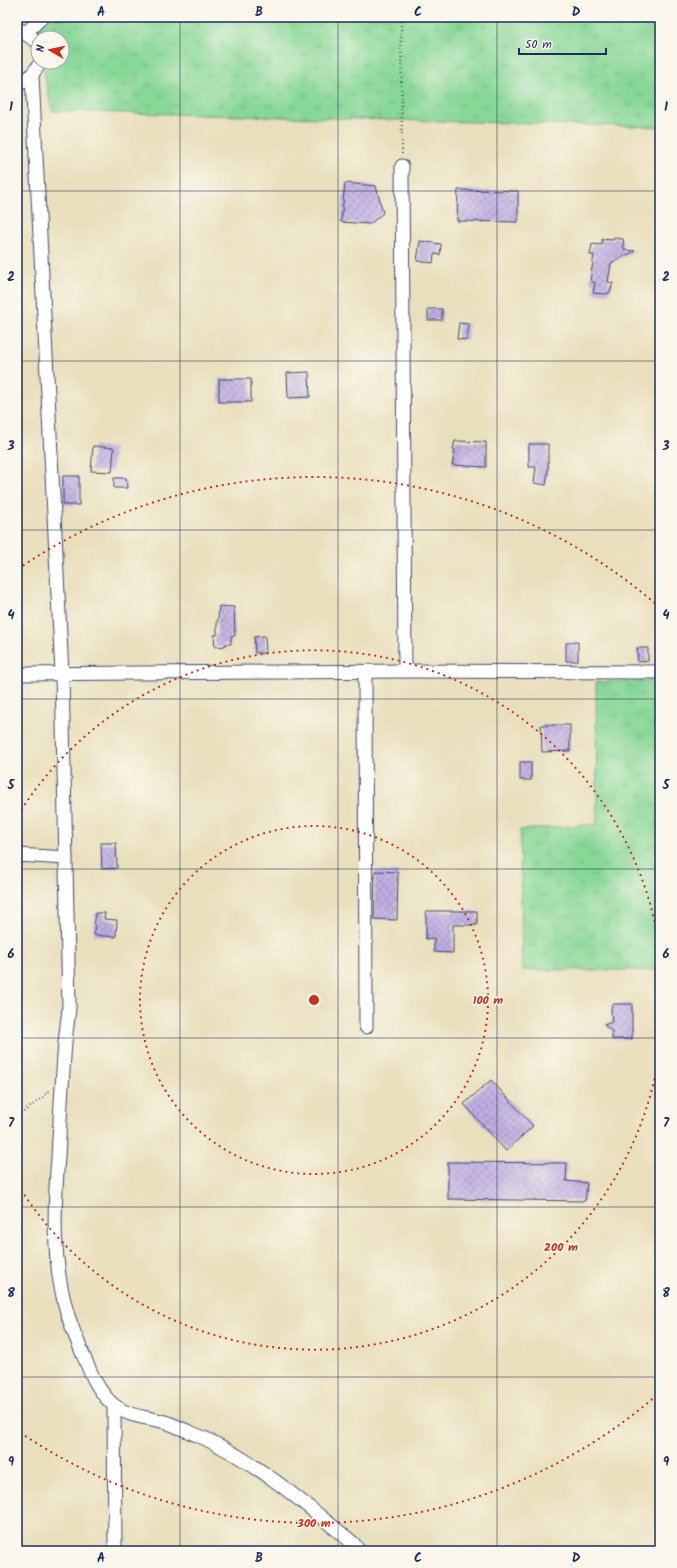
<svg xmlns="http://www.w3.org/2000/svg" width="677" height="1568" font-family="Kalam,sans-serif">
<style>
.grass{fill:url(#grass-tufts);stroke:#51837a}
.building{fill:url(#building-cross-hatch)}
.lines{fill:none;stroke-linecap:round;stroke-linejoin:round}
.street-casing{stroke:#3a496c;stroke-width:15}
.path{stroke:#3a496c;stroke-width:2;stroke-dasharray:1 3;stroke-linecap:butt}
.street{stroke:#fff;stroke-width:13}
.grid{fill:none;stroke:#1b2f5e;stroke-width:1;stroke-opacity:0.55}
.ring{fill:none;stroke:#c8321e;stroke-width:2;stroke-dasharray:2 4}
.centre{fill:#c8321e;stroke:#fbf7ec;stroke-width:2}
.ring-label{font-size:12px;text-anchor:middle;font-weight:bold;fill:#c8321e;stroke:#fbf7ec;stroke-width:3;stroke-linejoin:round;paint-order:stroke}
.neatline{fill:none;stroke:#1b2f5e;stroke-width:1.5}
.grid-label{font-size:13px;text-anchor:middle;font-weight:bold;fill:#1b2f5e}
</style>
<defs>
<pattern id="grass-tufts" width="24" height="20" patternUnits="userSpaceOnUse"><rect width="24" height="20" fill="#87d796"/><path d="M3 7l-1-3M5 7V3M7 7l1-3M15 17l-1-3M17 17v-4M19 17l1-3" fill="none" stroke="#74b984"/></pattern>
<pattern id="building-cross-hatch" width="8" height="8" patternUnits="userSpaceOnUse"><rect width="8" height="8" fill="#bfaee3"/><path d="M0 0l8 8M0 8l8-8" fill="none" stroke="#9a8ebb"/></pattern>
</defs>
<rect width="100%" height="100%" fill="#fbf7ec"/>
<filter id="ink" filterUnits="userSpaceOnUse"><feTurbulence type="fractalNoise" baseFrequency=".025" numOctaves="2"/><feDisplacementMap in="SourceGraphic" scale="8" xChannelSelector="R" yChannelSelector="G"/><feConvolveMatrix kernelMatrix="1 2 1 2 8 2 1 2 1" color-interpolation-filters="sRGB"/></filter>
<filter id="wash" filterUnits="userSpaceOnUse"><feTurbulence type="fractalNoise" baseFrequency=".012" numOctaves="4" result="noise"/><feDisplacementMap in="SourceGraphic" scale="16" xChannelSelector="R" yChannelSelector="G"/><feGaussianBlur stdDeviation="0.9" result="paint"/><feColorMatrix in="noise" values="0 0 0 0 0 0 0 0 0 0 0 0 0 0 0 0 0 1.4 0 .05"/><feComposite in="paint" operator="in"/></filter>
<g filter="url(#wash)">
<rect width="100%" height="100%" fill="#e9dfbc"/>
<!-- grass -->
<g class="grass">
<polygon points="39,17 89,17 55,19 198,17 660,17 660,127 52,111 44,72 48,62 62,62 62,38 38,38 36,35"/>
<polygon points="660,681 660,970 522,970 520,830 597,824 596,682"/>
</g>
<g id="blocks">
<!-- building -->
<g class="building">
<polygon points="345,183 376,186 383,213 370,224 341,222"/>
<polygon points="458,190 518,191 518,222 457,221"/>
<polygon points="614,238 623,239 624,250 635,251 611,263 608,282 613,283 610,292 606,294 593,293 595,283 590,281 594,255 590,255 592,244 602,245 602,239 613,240"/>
<polygon points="420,241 441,244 440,255 434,254 433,263 417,261"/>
<rect x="428" y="309" width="14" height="11"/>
<polygon points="459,323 469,324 467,340 457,339"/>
<polygon points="309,372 310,397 288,398 287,373"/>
<rect x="219" y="379" width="32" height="23"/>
<polygon points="455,441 486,442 486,467 452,465 455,450 453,449"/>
<polygon points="529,444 548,444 548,470 546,485 534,483 536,467 529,467"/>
<polygon points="93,446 114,448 112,472 91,471"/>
<rect x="63" y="476" width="16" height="29"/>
<polygon points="114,478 126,478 127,488 114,488"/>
<polygon points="219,606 234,607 235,636 231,636 231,644 225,644 225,646 215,647 214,635 217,635 217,621 218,620"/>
<polygon points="265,636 266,653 255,653 254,637"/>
<polygon points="578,642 578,661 566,661 566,643"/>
<polygon points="637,648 648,648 648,661 638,662"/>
<polygon points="541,725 570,725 570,751 542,752"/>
<rect x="520" y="762" width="11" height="18"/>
<polygon points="101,843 116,843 117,868 102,869"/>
<polygon points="375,871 398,872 397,920 374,919"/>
<polygon points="426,911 477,911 477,925 453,925 453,953 434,952 434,938 426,939"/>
<polygon points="95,913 105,913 104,919 117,920 116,937 94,935"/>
<polygon points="614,1004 632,1004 632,1039 612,1039 612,1031 604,1025 612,1022 611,1010 612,1006"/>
<polygon points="491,1080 533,1126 506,1151 464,1104"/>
<polygon points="448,1162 567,1163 566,1181 587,1183 585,1201 448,1199"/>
</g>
</g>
</g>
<g filter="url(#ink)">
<use href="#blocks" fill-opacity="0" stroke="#3a496c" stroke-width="1"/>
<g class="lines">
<!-- street casing -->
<g class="street-casing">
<g id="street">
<polyline points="17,28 38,42"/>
<polyline points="26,33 42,17"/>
<path d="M32,76L62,674L69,1008C68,1020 66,1031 65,1043C62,1081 60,1119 58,1157C54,1209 52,1261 67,1312C71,1327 78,1342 84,1357C91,1374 100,1395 115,1406C131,1418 150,1417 168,1423C181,1428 194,1434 206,1439C261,1465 306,1505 353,1543L359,1551"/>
<path d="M17,84C29,81 34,72 41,62"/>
<polyline points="402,166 405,671"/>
<polyline points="365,672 366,1027"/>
<polyline points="17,674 405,671 660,672"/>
<polyline points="17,855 66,858"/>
<polyline points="114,1406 115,1551"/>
</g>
</g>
<!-- path -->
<g class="path">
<polyline points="401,17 402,155"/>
<polyline points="17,1117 43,1097 49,1090"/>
</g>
<!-- street -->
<use href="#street" class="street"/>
</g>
</g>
<!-- grid -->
<path class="grid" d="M180,17V1551M338,17V1551M497,17V1551M17,191H660M17,361H660M17,530H660M17,699H660M17,869H660M17,1038H660M17,1207H660M17,1377H660"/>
<!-- distance rings -->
<g class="ring">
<circle cx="314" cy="1000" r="174"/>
<path d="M660 1049A349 349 0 0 1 18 1185M18 815A349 349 0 0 1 660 951"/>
<path d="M657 1395A523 523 0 0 1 18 1431M18 569A523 523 0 0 1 657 605"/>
</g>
<circle cx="314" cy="1000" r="6" class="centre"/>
<g class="ring-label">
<text x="488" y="1004">100 m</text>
<text x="561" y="1251">200 m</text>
<text x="314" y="1527">300 m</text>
</g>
<!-- margin -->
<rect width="677" height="1568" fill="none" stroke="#fbf7ec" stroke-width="44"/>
<!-- north arrow -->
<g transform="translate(50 50) rotate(279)"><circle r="19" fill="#fbf7ec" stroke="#a1a7b3"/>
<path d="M0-3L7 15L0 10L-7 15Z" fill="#c8321e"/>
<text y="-6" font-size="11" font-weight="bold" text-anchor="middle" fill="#1b2f5e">N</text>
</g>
<!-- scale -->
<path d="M519 48v6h87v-6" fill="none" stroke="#1b2f5e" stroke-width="2"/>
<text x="525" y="48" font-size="12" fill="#1b2f5e" stroke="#fbf7ec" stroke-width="3" paint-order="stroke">50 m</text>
<rect x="22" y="22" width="633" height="1524" class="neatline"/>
<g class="grid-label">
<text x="101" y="16">A</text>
<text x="259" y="16">B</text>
<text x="418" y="16">C</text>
<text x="576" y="16">D</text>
<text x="11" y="111">1</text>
<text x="666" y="111">1</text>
<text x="11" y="281">2</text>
<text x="666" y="281">2</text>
<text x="11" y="450">3</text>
<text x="666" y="450">3</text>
<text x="11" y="619">4</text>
<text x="666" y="619">4</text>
<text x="11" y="789">5</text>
<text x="666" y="789">5</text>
<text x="11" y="958">6</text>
<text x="666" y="958">6</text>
<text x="11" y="1127">7</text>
<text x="666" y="1127">7</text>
<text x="11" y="1297">8</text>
<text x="666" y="1297">8</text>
<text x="11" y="1466">9</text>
<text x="666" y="1466">9</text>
<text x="101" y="1562">A</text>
<text x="259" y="1562">B</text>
<text x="418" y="1562">C</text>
<text x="576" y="1562">D</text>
</g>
</svg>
